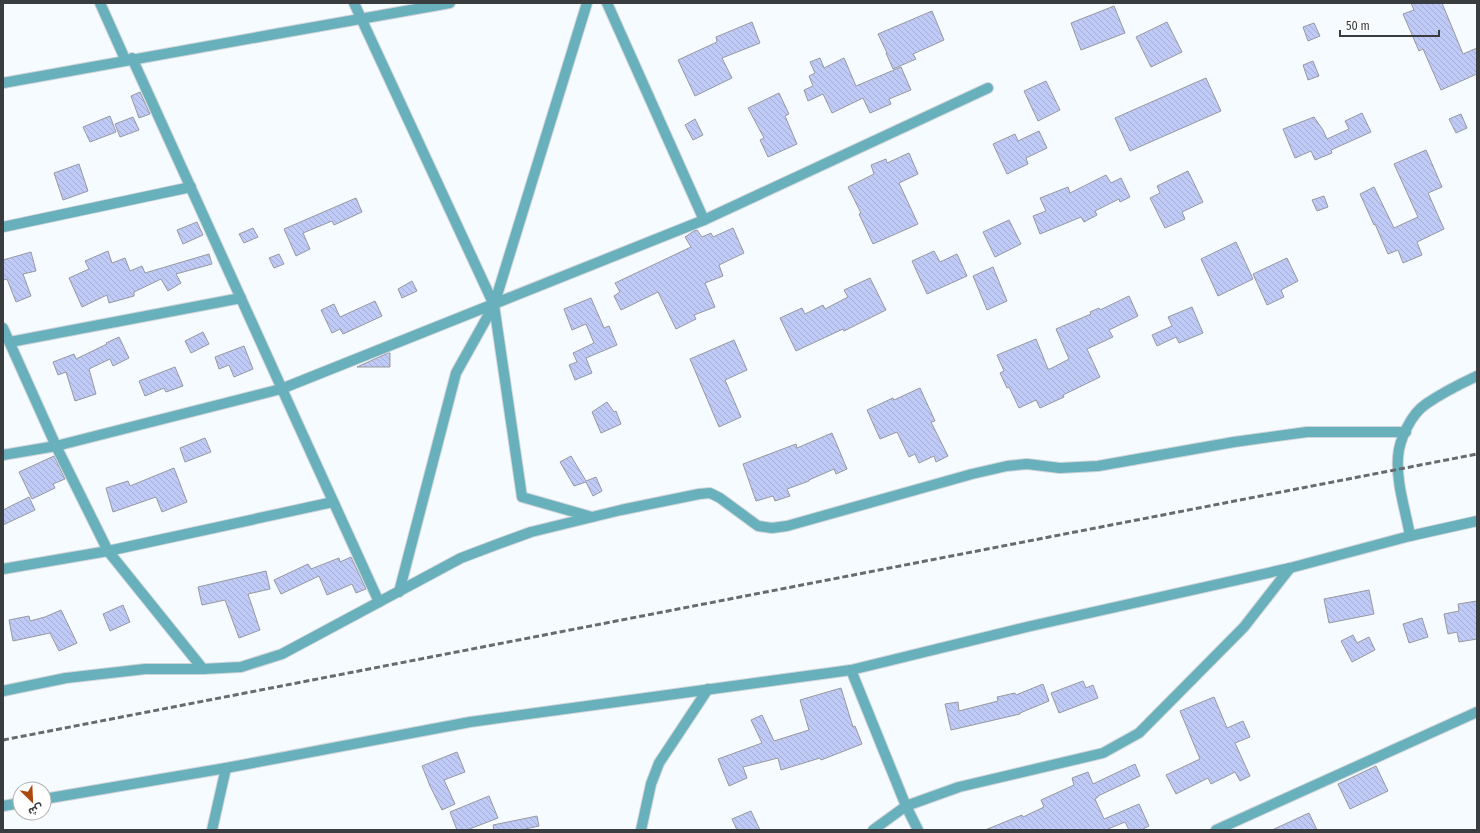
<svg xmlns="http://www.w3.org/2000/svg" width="1480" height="833" font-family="'Fira Sans Condensed','Noto Sans Arabic',sans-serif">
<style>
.building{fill:url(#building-back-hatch);stroke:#97999f}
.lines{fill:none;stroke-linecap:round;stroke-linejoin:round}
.minor-casing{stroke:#d0d5d9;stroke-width:12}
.minor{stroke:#68b0bc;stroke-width:10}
.rail{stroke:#676b6d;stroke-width:3;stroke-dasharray:6 3;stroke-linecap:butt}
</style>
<defs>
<pattern id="building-back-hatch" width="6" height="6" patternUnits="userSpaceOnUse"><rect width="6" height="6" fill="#bfcaf6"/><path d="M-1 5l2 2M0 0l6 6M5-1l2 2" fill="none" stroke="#a5aed4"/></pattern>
</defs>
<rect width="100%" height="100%" fill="#f6fbff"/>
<!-- building -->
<g class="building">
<polygon points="1411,3 1442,3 1463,54 1477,48 1477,74 1441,90 1423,49 1419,51 1403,14 1414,10"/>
<polygon points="1114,6 1125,33 1081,50 1071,23"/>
<polygon points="932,11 944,40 913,54 916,59 893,69 886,53 887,53 878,34"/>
<polygon points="752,22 760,43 722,58 732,78 695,96 678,60 717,42 716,37"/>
<polygon points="1167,22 1182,52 1151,67 1136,37"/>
<polygon points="1314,23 1320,36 1308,41 1303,27"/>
<polygon points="820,58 824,68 844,58 856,86 901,67 911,90 889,99 891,104 870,113 863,98 832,113 823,94 808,101 804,90 813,86 809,76 815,73 810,62"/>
<polygon points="1313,61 1319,76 1308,80 1303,65"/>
<polygon points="1206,78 1221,111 1130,151 1115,118"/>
<polygon points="1046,81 1060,110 1038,121 1024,91"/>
<polygon points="140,92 150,114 139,118 131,96"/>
<polygon points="779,93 789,114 785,116 797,144 768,157 760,140 764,138 748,108"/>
<polygon points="1362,113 1371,132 1331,150 1332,153 1315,160 1311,151 1295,158 1283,129 1314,117 1323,130 1327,139 1349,129 1345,121"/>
<polygon points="1461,114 1467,128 1456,133 1449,119"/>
<polygon points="110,116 116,132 90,142 83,127"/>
<polygon points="133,117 139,130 120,137 115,124"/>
<polygon points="695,119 703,135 693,140 685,125"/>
<polygon points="1039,131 1047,148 1026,158 1028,164 1007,174 993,144 1015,134 1018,141"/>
<polygon points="1426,150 1442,187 1428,193 1444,229 1417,242 1422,255 1403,263 1398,250 1388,254 1375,224 1374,225 1360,194 1374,187 1394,228 1418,217 1394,164"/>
<polygon points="909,153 918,174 899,183 918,224 873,244 859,214 861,213 848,187 874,174 871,165 886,159 887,163"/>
<polygon points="79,164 88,191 63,200 54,173"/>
<polygon points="1188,171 1203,202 1182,212 1185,219 1165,228 1150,198 1160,193 1157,186"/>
<polygon points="1106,175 1111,183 1121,178 1130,197 1120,202 1119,199 1095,211 1097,215 1084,222 1081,217 1040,234 1033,216 1046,211 1040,198 1068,187 1070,193"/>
<polygon points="1324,196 1328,207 1317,211 1312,200"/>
<polygon points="356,198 362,212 334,225 332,221 303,233 310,249 296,256 284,229"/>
<polygon points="1009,220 1021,244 995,257 983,232"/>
<polygon points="197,222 203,235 183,244 177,230"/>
<polygon points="253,228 258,237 244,243 239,234"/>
<polygon points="733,228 744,253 719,265 723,276 705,283 715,307 694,315 696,319 676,329 658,292 621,310 614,296 620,292 615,283 691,247 685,237 694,231 697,230 702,237 711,233 713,237"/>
<polygon points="1236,242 1253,279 1218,296 1201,259"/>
<polygon points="108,251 112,263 125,258 130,271 142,266 145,273 209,254 212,264 176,274 181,283 168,291 161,279 134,292 134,296 109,303 107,295 82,307 69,278 89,269 85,261"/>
<polygon points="934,251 940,262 957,254 967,276 927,294 912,261"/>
<polygon points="31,252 36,271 23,274 31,296 16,302 7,279 3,280 3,260"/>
<polygon points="279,254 284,264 274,268 269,258"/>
<polygon points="1287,258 1298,281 1281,290 1284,297 1267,305 1253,274"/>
<polygon points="993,267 1007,301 987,310 973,276"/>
<polygon points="870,278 886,310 844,331 843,329 796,351 780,318 802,308 805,314 823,305 825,309 848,297 844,290"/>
<polygon points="412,281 417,291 402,298 398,289"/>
<polygon points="1129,296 1138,316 1109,330 1113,337 1087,349 1100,377 1063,395 1064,397 1040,408 1036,400 1019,408 1009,387 1007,388 1000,373 1004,371 997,355 1036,339 1048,369 1050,369 1069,359 1056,329 1091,314 1090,312 1099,308 1100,310"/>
<polygon points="591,298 604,328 609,326 617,345 586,358 592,373 575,380 569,365 577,362 573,353 594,343 586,324 572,330 564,309"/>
<polygon points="375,301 382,316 343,334 340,329 332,333 321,310 334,304 340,317"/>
<polygon points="1192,307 1203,333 1179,343 1176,337 1157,346 1152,335 1172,326 1168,317"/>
<polygon points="203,332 209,344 191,353 185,341"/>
<polygon points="119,337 129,358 113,366 110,359 89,369 96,394 75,401 66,372 58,375 53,362 74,354 76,359 107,344 106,343"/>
<polygon points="734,340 747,370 725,380 741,417 719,427 690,359"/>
<polygon points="244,346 253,369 234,377 229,365 219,369 215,357"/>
<polygon points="388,353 390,353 390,367 357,367"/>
<polygon points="175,367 183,386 166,392 164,388 145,396 139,381"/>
<polygon points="920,388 935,421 931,422 948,456 936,462 934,456 919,463 915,454 909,457 897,432 880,439 867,410 893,398 894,400"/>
<polygon points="607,402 614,412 616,411 621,424 601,433 592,412"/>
<polygon points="832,433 847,469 836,474 834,469 809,480 809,481 787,489 790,496 775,501 773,496 756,501 743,464 796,444 797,448"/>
<polygon points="205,438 211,452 185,462 180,448"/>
<polygon points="54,456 65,479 53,484 55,488 32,499 19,472"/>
<polygon points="571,456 586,481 596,477 602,491 593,496 586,482 574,486 560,462"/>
<polygon points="174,468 187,502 162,512 156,497 113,512 106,488 128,481 130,486"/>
<polygon points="29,497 35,510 3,525 3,510"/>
<polygon points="351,557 366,589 356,593 352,584 327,595 319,576 281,594 274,580 308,564 311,569 339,558 340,562"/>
<polygon points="266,571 270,589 248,594 260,630 239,638 225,600 202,605 198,587"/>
<polygon points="1369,590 1374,614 1329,623 1324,599"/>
<polygon points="1477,601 1477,639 1459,642 1457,632 1448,634 1444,614 1459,611 1458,604"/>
<polygon points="123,605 130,622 110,631 103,614"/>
<polygon points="61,610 77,643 59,651 50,633 13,641 9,620 29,616 30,621 45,617"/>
<polygon points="1422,618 1428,637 1409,643 1403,624"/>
<polygon points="1353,635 1357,643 1369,637 1375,650 1352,662 1341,641"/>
<polygon points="1083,681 1086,688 1093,685 1098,698 1059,713 1051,693"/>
<polygon points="1043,684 1049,701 1020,713 1020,714 951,730 945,704 958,702 959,711 998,701 997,697 1015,693 1016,695"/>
<polygon points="841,688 853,727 855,726 862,744 821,760 820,758 781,770 778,758 743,767 747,778 729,786 718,759 762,743 751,720 762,715 774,741 809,730 800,700"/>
<polygon points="1214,697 1227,728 1243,721 1250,737 1235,743 1250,776 1240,781 1235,772 1211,784 1208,778 1176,794 1166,775 1200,759 1180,711"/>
<polygon points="457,752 465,772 444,780 455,804 442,810 430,786 422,766"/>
<polygon points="1135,764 1140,776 1098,796 1098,797 1095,799 1104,819 1139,804 1149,826 1141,830 1129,830 1125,822 1108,829 1109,830 985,830 1022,815 1023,817 1044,807 1041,800 1074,785 1072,778 1088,772 1093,784"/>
<polygon points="1376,766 1388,791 1350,809 1338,784"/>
<polygon points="489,796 498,818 467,830 457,830 450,812"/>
<polygon points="751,811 760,830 737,830 732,819"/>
<polygon points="1309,813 1317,830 1272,830"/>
<polygon points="537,816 539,826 521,830 494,830 493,825"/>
</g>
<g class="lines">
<!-- minor casing -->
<g class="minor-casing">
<g id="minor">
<polyline points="100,3 125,59"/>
<polyline points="354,3 494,305 522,497 592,517"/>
<polyline points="607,3 704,220"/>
<path d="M132,58C215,240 296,421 379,602"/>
<path d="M3,83C152,55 301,30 450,3"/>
<polyline points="3,227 191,187"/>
<polyline points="3,328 56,446 108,551 203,669"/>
<polyline points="10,342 241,298"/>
<polyline points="3,455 56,446 281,389 704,220 988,88"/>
<path d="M1410,536C1406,511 1396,484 1398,457C1399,440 1411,414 1426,404C1439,395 1462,383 1477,376"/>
<polyline points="3,569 108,551 333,502"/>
<polyline points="399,592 456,373 494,305 587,3"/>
<polyline points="851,670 906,806 918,830"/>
<polyline points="3,691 66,678 145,669 203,669 241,667 282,654 461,558 498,544 531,532 621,510 699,494 710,493 720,498 758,526 772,528 787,526 972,474 1007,466 1027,464 1060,468 1098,466 1234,442 1307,432 1406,432"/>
<polyline points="44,799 226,768 470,722 851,670 1031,626 1290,568 1410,536 1477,521"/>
<polyline points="3,806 20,803"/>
<polyline points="212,830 226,768"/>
<polyline points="641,830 651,784 659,763 708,689"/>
<polyline points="873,830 906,806 959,787 1103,753 1139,733 1244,627 1290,568"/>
<polyline points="1216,830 1477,712"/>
</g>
</g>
<!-- minor -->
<use href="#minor" class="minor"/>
<!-- rail -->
<polyline class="rail" points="3,740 1477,454"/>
</g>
<!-- border -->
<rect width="1480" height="833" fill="none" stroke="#3a3d3f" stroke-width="8"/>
<!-- north arrow -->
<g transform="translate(32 801) rotate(156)"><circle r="19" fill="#ffffff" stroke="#b0b1b2"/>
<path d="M0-3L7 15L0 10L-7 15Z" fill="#ab490b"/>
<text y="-6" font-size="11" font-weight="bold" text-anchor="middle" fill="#3a3d3f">ش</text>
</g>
<!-- scale -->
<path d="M1340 30v6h99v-6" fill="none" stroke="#3a3d3f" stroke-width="2"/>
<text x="1346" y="30" font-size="12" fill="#3a3d3f" stroke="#ffffff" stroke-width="3" paint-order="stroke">50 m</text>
</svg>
